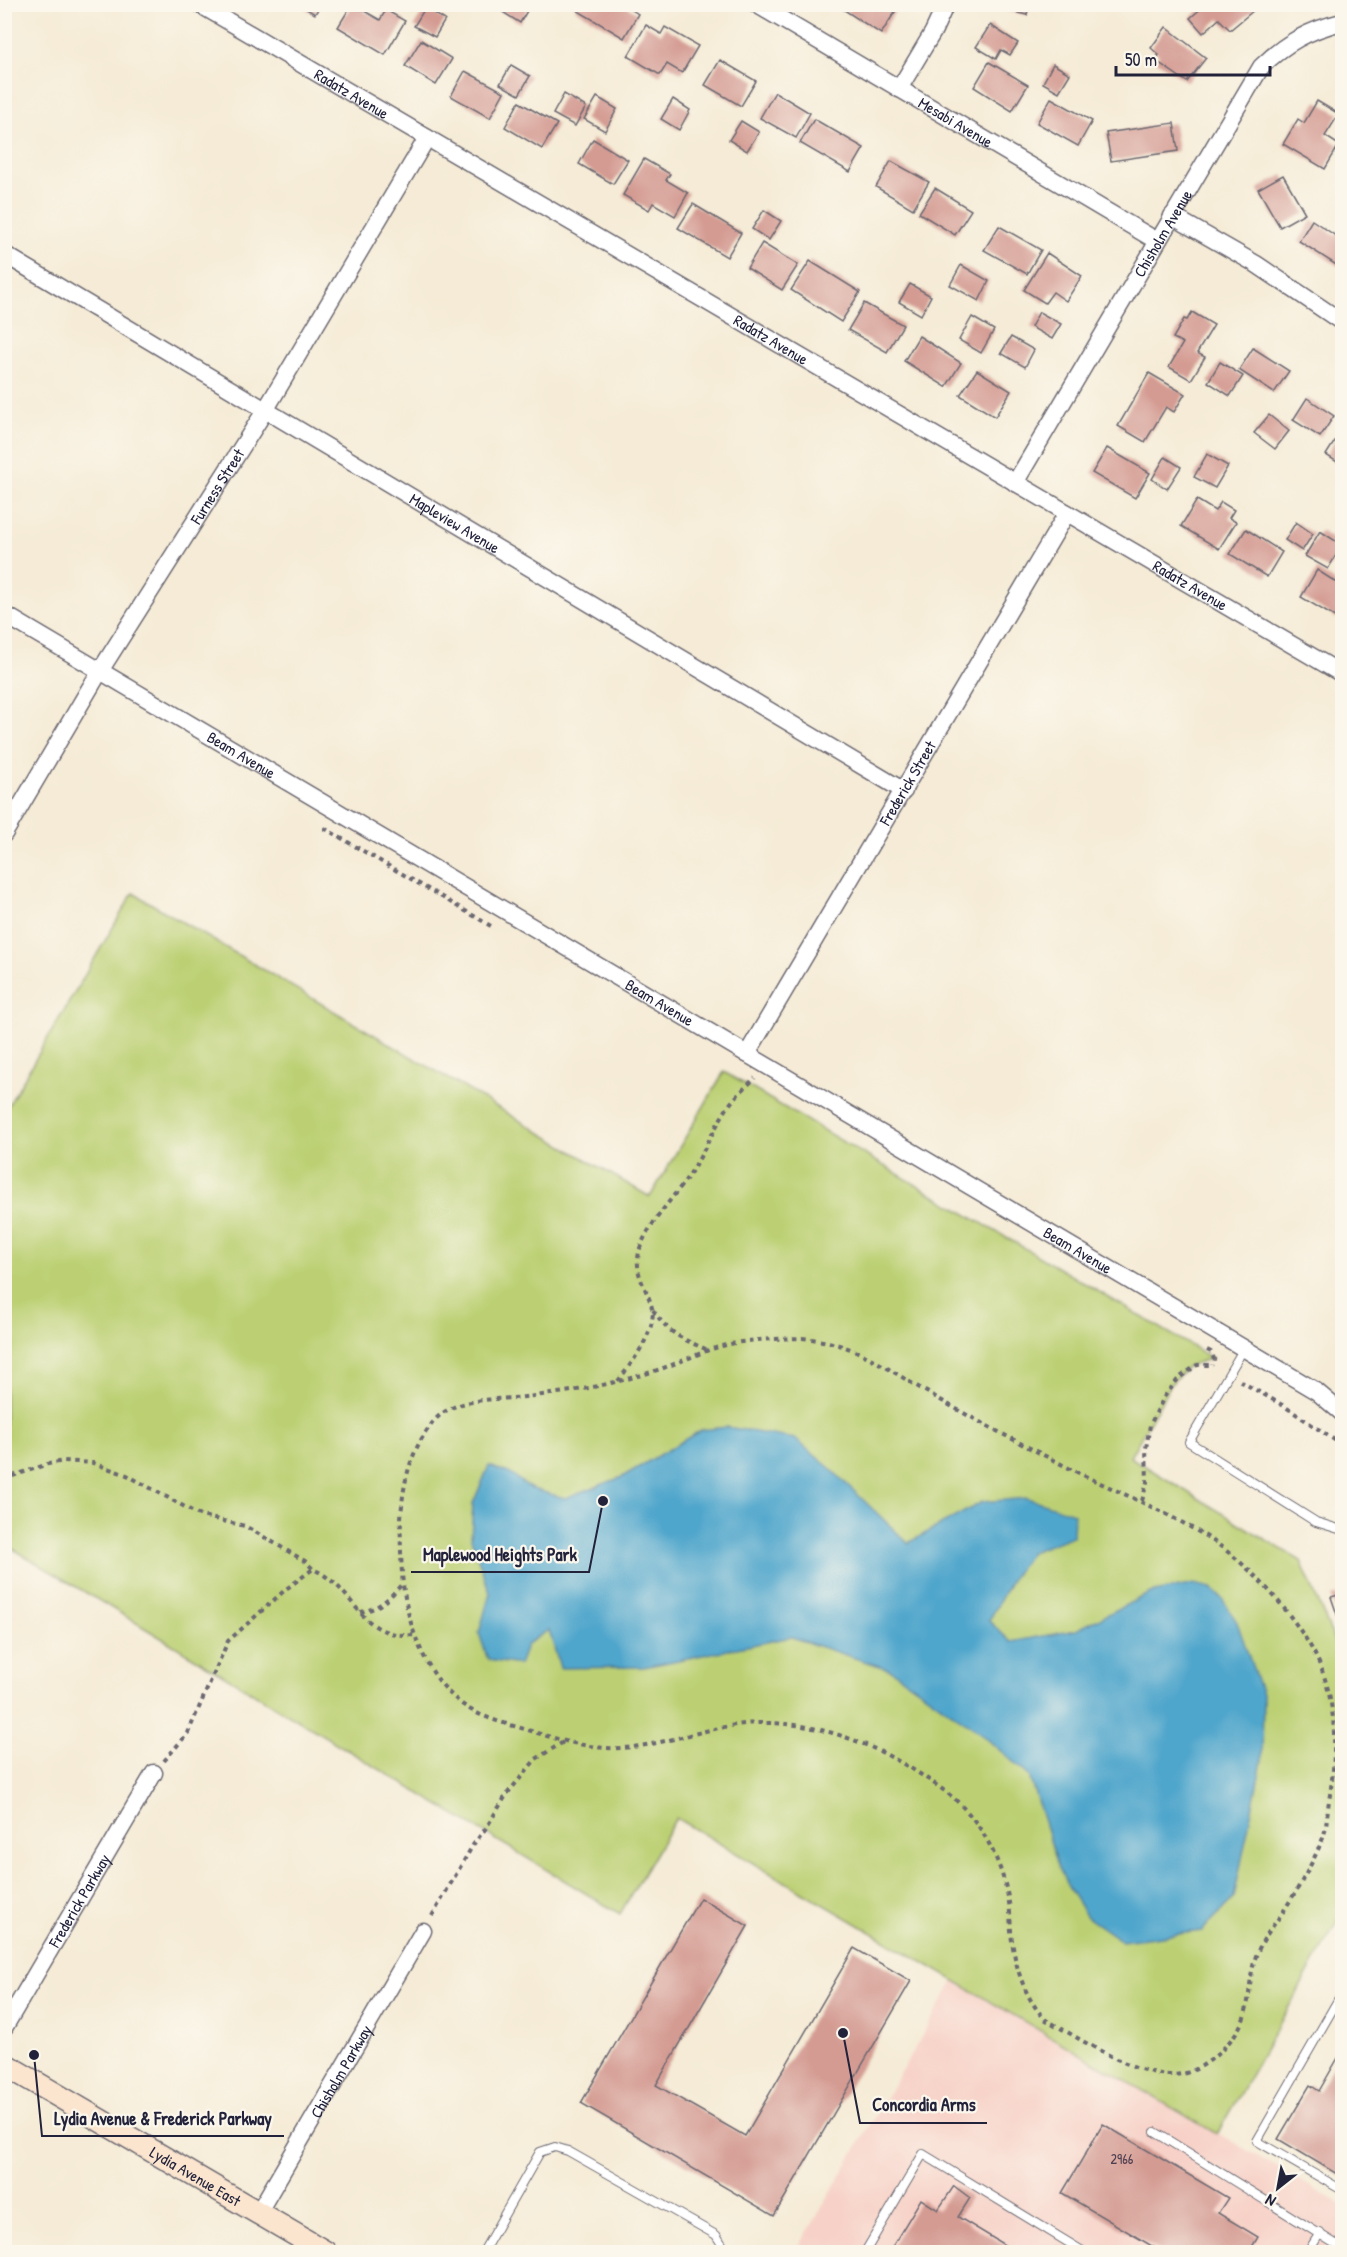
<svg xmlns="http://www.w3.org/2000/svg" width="1347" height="2257" font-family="'Patrick Hand',sans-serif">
<rect width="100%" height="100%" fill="#fbf7ec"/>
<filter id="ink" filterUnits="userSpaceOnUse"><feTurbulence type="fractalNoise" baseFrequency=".0167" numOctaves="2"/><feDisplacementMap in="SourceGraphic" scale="12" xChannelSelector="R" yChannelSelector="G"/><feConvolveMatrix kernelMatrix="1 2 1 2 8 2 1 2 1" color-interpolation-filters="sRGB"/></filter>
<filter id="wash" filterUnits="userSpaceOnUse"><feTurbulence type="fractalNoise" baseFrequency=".008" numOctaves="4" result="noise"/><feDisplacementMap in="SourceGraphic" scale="24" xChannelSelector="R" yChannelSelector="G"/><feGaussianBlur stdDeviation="1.35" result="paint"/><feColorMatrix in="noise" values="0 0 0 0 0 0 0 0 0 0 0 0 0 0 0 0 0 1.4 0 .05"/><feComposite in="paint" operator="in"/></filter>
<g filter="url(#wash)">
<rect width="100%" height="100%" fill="#f5ebd6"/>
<!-- built -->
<path fill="#f7d1c7" d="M954,1981l388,224v47h-546z"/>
<!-- green -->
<path fill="#bcd073" stroke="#6f7957" stroke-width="1.5" d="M133,893l517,304 74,-125 488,286 -24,8 -17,18 -41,73 171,104 41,98v254l-125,221 -541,-316 -56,96 -615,-370v-433z"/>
<!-- water -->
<path fill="#4fa6cc" stroke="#386484" stroke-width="1.5" d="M727,1427l68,12 35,29 78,75 74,-41 45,-4 47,15 -1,23 -42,16 -20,28 -22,41 22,21 65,-12 74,-37 44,-9 17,4 12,12 14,22 26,75 -1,64 -28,137 -32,33 -80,10 -35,-24 -19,-30 -9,-19 -30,-92 -50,-44 -88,-62 -100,-33 -147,30 -84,1 -11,-38 -22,14 -8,21 -31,-5 -9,-27 11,-40 -19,-54 2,-36 16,-37 20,7 23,16 33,9 57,-21 79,-47z"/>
<g id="blocks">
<!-- building -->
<g fill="#d49b93">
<path d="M298,4h23l-6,10z"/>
<path d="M352,4l28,16 6,-10 19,11 -20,34 -47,-28z"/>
<path d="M501,4h30l-11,19 -22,-14z"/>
<path d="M578,4h45l15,10 -14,24 -49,-29z"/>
<path d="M835,4h60l3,3 -17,27z"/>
<path d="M1001,4h28l-2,11 -27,-6z"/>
<path d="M1203,4h46l5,6 -24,20 -11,-11 -16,14 -13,-15 14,-12z"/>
<path d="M425,8l20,12 -10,17 -21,-11z"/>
<path d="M646,25l15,9 4,-7 33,19 -16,27 -15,-9 -7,11 -32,-19z"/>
<path d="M990,25l28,18 -8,12 -9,-5 -5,9 -20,-12z"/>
<path d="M1166,27l40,31 -19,24 -32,-22 4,-5 -8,-7z"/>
<path d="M421,40l31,19 -16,26 -31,-19z"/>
<path d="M720,60l36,21 -15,25 -36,-21z"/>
<path d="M989,62l39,23 -16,26 -38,-24z"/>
<path d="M1053,64l17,10 -11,18 -16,-9z"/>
<path d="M511,65l19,11 -11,19 -19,-11z"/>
<path d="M465,71l39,21 -14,26 -39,-22z"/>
<path d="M775,92l35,21 -14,25 -36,-20z"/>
<path d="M564,94l22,13 -11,19 -22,-12z"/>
<path d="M597,97l20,12 -12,22 -21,-12z"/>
<path d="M1051,98l41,23 -14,25 -41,-23z"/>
<path d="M673,99l17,11 -11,20 -18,-11z"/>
<path d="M1317,101l22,13 -14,22 14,9 -14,24 -42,-25 15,-25 6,4z"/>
<path d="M519,102l38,22 -15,25 -37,-22z"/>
<path d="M814,119l50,29 -14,24 -50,-29z"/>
<path d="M741,121l18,11 -12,19 -18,-11z"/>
<path d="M1174,123l4,28 -67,10 -5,-28z"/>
<path d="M593,139l35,21 -15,24 -34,-20z"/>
<path d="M644,159l26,15 -4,6 22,13 -13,23 -22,-13 -4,7 -26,-15z"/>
<path d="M891,161l38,21 -16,27 -37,-22z"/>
<path d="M1283,175l22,38 -25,14 -22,-38z"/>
<path d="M935,188l36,22 -16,25 -36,-22z"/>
<path d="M693,204l48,29 -14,24 -49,-29z"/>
<path d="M764,210l17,11 -12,19 -17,-11z"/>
<path d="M1312,220l24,16 4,-7 2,1v35l-1,3 -42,-27z"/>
<path d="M999,226l42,24 -14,24 -43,-24z"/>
<path d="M762,243l36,22 -16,25 -35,-22z"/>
<path d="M1047,253l35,23 -16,25 -13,-9 -8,11 -21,-13z"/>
<path d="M810,261l50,31 -19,30 -50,-32z"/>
<path d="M961,265l28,16 -10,20 -29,-16z"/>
<path d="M910,284l21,12 -10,19 -22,-13z"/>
<path d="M864,303l39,22 -16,27 -39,-22z"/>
<path d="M1039,312l22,12 -9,15 -21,-12z"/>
<path d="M1192,312l22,13 -17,28 8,4 -14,23 -22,-13 14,-24 -10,-5 11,-19 3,1z"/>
<path d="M972,317l22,13 -13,23 -22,-13z"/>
<path d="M919,336l42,27 -15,24 -42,-26z"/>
<path d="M1011,337l23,13 -9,17 -24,-14z"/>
<path d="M1253,348l36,23 -15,22 -35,-23z"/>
<path d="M1220,362l23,14 -13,20 -22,-14z"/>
<path d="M977,370l34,21 -16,26 -35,-22z"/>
<path d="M1149,373l36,21 -11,18 -8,-5 -21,35 -27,-16z"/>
<path d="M1307,398l27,18 -14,21 -27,-17z"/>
<path d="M1269,415l20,16 -14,18 -21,-16z"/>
<path d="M1340,433l2,1v31l-16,-10z"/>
<path d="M1107,448l43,25 -15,25 -43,-25z"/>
<path d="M1207,454l21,12 -13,22 -21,-11z"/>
<path d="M1165,457l16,10 -14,22 -15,-10z"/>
<path d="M1197,500l18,11 6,-9 13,8 -5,8 7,4 -17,27 -38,-23z"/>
<path d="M1296,522l17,12 -11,17 -17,-11z"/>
<path d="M1246,529l36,23 -15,25 -37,-23z"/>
<path d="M1320,531l22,14 -14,24 -23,-13z"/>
<path d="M1317,570l25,16v27l-4,6 -37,-22z"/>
<path d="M1342,1594v35l-11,-32z"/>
<path d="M700,1898l48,28 -92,159 89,51 109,-188 57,33 -137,235 -193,-113z"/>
<path d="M1342,2051v126l-64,-38 32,-54 9,6z"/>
<path d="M1103,2124l125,74 -10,15 40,24 -9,15h-87l-100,-59z"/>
<path d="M954,2186l16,12 -12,19 58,35h-127l32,-53 17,11z"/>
</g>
</g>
</g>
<g filter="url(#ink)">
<use href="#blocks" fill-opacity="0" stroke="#6c6871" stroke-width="1.5"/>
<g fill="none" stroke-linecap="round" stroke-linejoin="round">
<!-- lane casing -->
<g stroke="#6c6871" stroke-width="10">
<g id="lane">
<path d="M1244,1348l-55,94 127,80 26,8"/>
<path d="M1342,1993l-85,148 85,49"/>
<path d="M1155,2132l187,116"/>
<path d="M483,2252l57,-100 15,-5 13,4 148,84 7,11 -1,6"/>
<path d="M865,2252l58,-98 161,98"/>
<path d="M1308,2252l12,-19"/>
</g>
</g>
<!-- street casing -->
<g stroke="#6c6871" stroke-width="19">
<g id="street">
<path id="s1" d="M199,4l1143,670"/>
<path id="s2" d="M756,4l401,237"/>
<path d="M899,89l34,-57 13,-28"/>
<path d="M1172,216l84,48 86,58"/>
<path id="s3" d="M4,254l900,537"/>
<path id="s4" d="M1015,483l246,-416c24,-24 48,-37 81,-45"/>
<path id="s5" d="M4,614l1312,777 26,22"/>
<path id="s6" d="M4,834l96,-163 166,-262 161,-271"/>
<path id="s7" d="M747,1054l320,-541"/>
<path id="s8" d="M4,2028l150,-255"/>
<path id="s9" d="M258,2213l165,-282"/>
</g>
</g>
<!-- secondary casing -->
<g stroke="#6c6871" stroke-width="25">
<g id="secondary">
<path id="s10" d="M4,2064l321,188"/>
</g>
</g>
<!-- path -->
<g stroke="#6c6871" stroke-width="4" stroke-dasharray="4.5 4.5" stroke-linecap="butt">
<path d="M324,828l167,98"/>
<path d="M653,1310c16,24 29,29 55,40"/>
<path d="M802,1338c53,5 74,24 118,50 32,19 65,37 98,54 30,15 59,31 89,44 34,16 68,31 100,51 39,25 74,63 99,102 32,49 32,106 23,162 -2,12 -2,26 -6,37 -9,22 -22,46 -35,66 -9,16 -23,29 -30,47 -9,20 -7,40 -12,60 -6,26 -38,58 -64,63 -39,8 -102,-36 -136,-54 -21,-21 -30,-51 -34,-79 -2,-15 -1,-30 -4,-44 -8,-40 -29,-80 -62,-105 -53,-39 -114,-69 -181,-69 -54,-1 -108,28 -159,25 -26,-2 -54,-10 -78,-18 -21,-6 -43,-11 -62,-23 -41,-28 -61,-87 -64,-134 -3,-53 -4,-110 33,-153 20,-23 61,-20 90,-23 28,-3 58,-7 86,-14 21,-5 43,-11 63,-19 16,-6 32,-14 48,-18 26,-7 53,-7 80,-8z"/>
<path d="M1207,1350l4,2 3,7 -2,6"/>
<path d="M618,1381c13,-17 39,-50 34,-73 -5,-22 -18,-30 -13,-56 5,-23 36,-56 50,-77 15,-22 25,-48 41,-71 7,-9 17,-18 25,-26"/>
<path d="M1240,1381l44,25 58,39"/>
<path d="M4,1479l44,-15 16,-3 29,2 34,12 74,41 44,10 60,35 8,8"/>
<path d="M1142,1501l5,-19 -1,-34 4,-23 14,-28 15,-19 18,-13h16"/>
<path d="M360,1612c20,-3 30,-15 43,-29"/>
<path d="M164,1761l24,-28 40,-92 58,-52 27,-20c46,21 43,70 103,66"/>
<path d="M432,1916l41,-71 13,-17 21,-34 29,-35 29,-18"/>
</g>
<!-- lane -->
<use href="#lane" stroke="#fff" stroke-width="8"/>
<!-- street -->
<use href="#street" stroke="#fff" stroke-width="16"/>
<!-- secondary -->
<use href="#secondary" stroke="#fbe5cf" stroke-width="22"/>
</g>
</g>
<g text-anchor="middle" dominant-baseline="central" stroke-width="4.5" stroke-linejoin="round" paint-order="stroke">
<!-- number labels -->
<g font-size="14" fill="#4e4051">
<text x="1122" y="2158">2966</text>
</g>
<!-- street labels -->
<g font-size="16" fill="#22223b" stroke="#fbf7ec">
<text stroke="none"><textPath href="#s1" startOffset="177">Radatz Avenue</textPath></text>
<text stroke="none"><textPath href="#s2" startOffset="232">Mesabi Avenue</textPath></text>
<text stroke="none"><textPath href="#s4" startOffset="290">Chisholm Avenue</textPath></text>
<text stroke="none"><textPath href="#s1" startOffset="663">Radatz Avenue</textPath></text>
<text stroke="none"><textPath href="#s6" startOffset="408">Furness Street</textPath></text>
<text stroke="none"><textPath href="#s3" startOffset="525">Mapleview Avenue</textPath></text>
<text stroke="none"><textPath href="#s1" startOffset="1149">Radatz Avenue</textPath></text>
<text stroke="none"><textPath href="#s5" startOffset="276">Beam Avenue</textPath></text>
<text stroke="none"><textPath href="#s7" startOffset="315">Frederick Street</textPath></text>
<text stroke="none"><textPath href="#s5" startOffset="762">Beam Avenue</textPath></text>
<text stroke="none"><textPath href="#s5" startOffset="1248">Beam Avenue</textPath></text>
<text stroke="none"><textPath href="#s8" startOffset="148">Frederick Parkway</textPath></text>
<text stroke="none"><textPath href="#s9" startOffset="164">Chisholm Parkway</textPath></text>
<text stroke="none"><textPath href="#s10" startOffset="222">Lydia Avenue East</textPath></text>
</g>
</g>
<!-- callouts -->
<path fill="none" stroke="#22223b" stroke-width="2" d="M603 1501L589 1572H411M843 2033L860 2123H987M34 2055L42 2136H284"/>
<g fill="#22223b" stroke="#fbf7ec" stroke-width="2">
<circle cx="603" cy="1501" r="6"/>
<circle cx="843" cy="2033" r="6"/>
<circle cx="34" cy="2055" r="6"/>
</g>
<g font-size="18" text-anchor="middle" font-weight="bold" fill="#22223b" stroke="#fbf7ec" stroke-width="4.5" stroke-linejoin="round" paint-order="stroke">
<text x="500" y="1561">Maplewood Heights Park</text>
<text x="924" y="2111">Concordia Arms</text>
<text x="163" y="2125">Lydia Avenue &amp; Frederick Parkway</text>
</g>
<!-- margin -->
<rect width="1347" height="2257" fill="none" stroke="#fbf7ec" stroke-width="24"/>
<!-- north arrow -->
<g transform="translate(1278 2188) rotate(211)" stroke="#fbf7ec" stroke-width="4.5" paint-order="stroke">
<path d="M0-4.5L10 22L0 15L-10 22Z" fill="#22223b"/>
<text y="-9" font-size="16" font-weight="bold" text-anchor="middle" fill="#22223b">N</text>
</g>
<!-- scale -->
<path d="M1116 66v9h154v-9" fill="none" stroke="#22223b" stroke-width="3"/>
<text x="1125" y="66" font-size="18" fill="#22223b" stroke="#fbf7ec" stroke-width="4.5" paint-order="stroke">50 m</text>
</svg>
